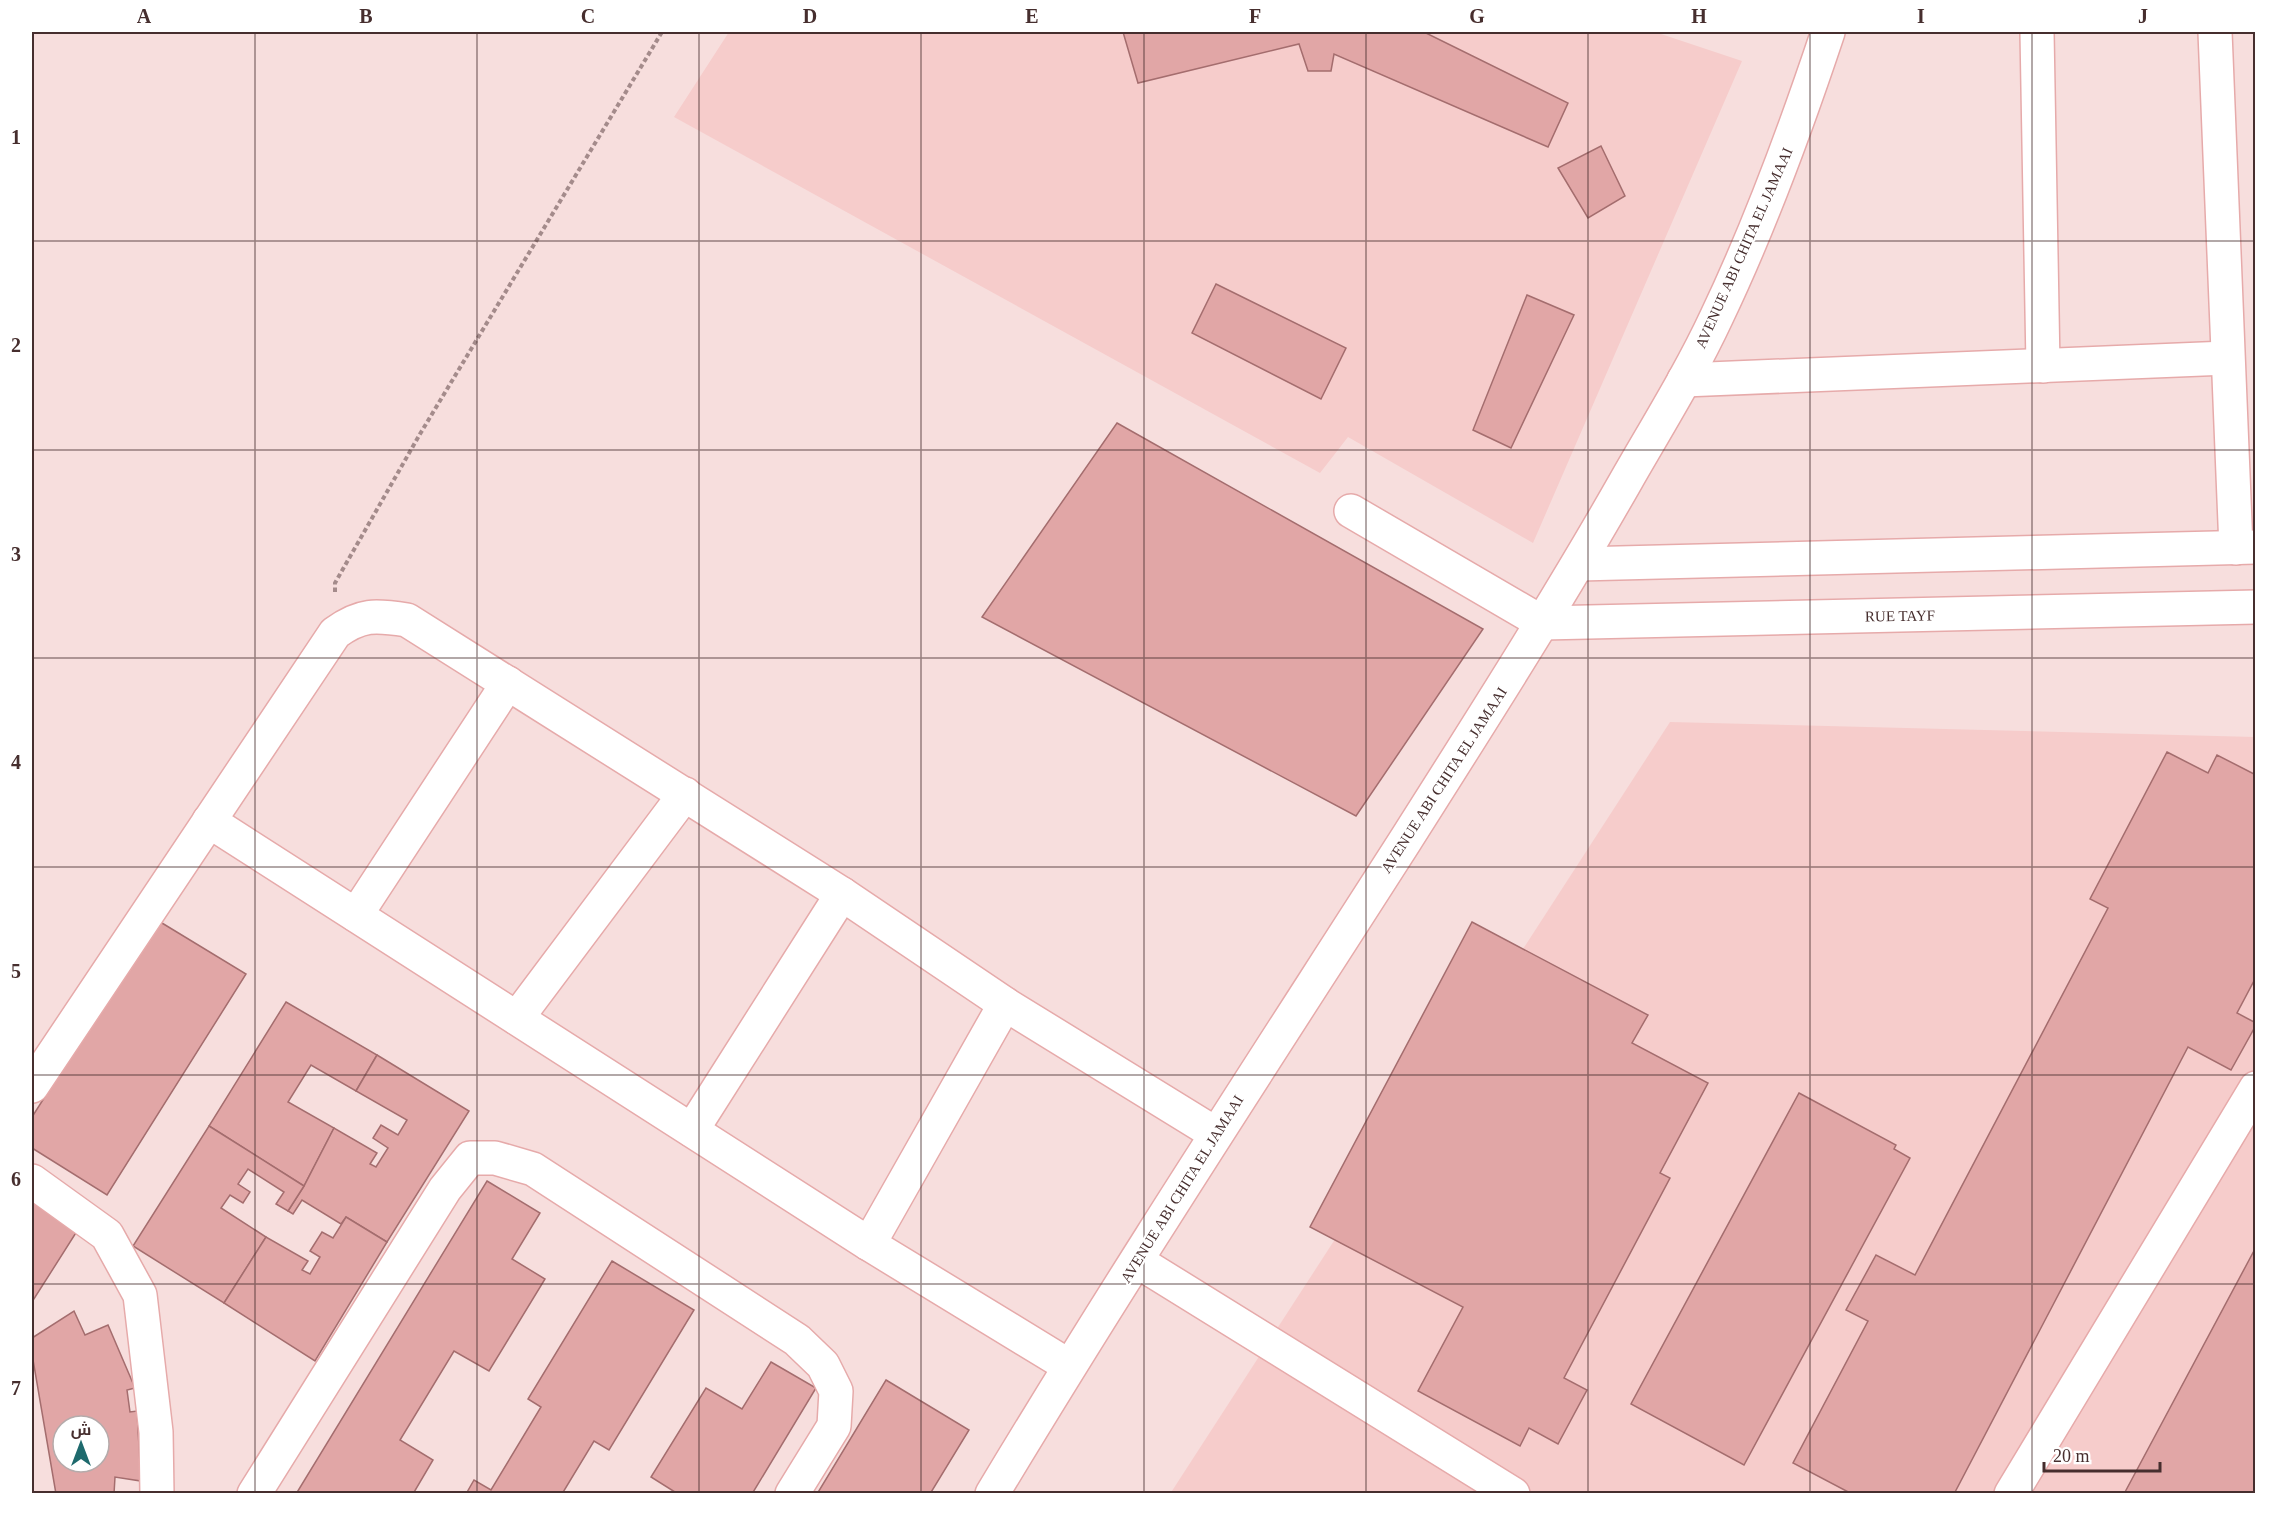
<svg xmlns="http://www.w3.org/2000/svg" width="2287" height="1525" font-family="'Times New Roman',Cairo,serif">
<rect width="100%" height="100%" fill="#f7dedd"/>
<!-- built -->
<g fill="#f6cccb">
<path d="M729,32h926l87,29 -209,482 -185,-106 -28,36 -646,-356z"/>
<path d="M1670,722l585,15v756l-1085,1z"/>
</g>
<!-- building -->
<g fill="#e1a6a6" stroke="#a46d6e" stroke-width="1.5" fill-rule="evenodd">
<path d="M1123,32h301l144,71 -20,44 -214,-93 -3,17h-23l-9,-27 -161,39z"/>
<path d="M1601,146l24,50 -37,22 -30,-50z"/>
<path d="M1216,284l130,64 -25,51 -129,-66z"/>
<path d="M1527,295l47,20 -63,133 -38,-18z"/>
<path d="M1117,423l366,206 -127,187 -374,-199z"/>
<path d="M2167,752l41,21 9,-18 39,20v202l-19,36 19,10v2l-25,45 -43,-23 -234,447h-102l-59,-31 75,-142 -22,-11 30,-55 39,20 193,-367 -18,-9z"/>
<path d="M157,920l89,54 -139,221 -75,-47v-31z"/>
<path d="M1472,922l176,93 -16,28 76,40 -48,90 10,5 -106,200 23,12 -29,54 -29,-16 -9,18 -102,-55 45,-84 -153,-80z"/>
<path d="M286,1002l91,53 -21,36 -45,-26 -23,37 46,26 -30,58 -95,-60z"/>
<path d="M377,1055l92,56 -82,131 -41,-25 -5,7 -39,-24 -9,14 -5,-3 16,-25 30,-58 43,25 -7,11 6,3 12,-19 -15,-10 8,-13 17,10 9,-15 -51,-29z"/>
<path d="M1799,1093l97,52 -2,4 16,9 -166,307 -113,-61z"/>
<path d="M209,1126l95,60 -16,25 -12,-7 8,-12 -36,-23 -10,15 12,8 -7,11 -13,-8 -9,13 45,29 -42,66 -91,-57z"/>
<path d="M487,1181l53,32 -28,46 33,20 -56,92 -35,-20 -54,89 33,20 -20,34h-117z"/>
<path d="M32,1201l47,27 -47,74z"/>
<path d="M346,1217l41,25 -72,119 -91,-58 42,-66 42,24 -6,9 8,4 10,-17 -10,-6 12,-19 11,6z"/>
<path d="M2256,1247v247h-132z"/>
<path d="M612,1261l82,49 -85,140 -15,-9 -32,53h-96l8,-14 17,10 50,-83 -13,-8z"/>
<path d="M74,1311l11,24 23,-10 27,63 -8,2 3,22 7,-1 4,70 -26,-4 -1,17h-58l-24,-140v-16zM63,1426h36v36h-36z"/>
<path d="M771,1362l45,26 -64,106h-74l-27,-17 55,-89 36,21z"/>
<path d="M886,1380l83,50 -39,64h-113z"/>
</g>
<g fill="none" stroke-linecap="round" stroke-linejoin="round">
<!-- minor casing -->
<g stroke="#e6aaaa" stroke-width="36">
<g id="minor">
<path d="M2037,32l6,334"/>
<path d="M2215,32l21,516"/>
<path d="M1684,380l543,-22"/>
<path d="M1351,511l192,112"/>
<path d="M1579,564l677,-17"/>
<path d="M1543,623l713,-16"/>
<path d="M209,821l660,423 200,122"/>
<path d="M356,915l152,-232"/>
<path d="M517,1018l168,-224"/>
<path d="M32,1086l303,-453c26,-19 40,-18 72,-13l435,274 163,110 211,130"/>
<path d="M692,1130l150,-236"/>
<path d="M32,1181l75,54 33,60 16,137 1,62"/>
<path d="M869,1244l136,-240"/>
<path d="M1137,1261l376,233"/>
<path d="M254,1494l191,-305 25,-31h25l38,11 264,171 26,25 13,26 -2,35 -42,68"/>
<path d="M992,1494c133,-221 274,-436 413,-653 76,-120 152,-239 222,-362 31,-54 64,-107 90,-163 44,-92 79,-188 111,-284"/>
<path d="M2011,1494l245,-406"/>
</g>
</g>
<!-- path -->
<path stroke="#a48b8b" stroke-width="4" stroke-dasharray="4.5 3" stroke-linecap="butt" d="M335,592v-9l85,-149 242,-402"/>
<!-- minor -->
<use href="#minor" stroke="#fff" stroke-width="33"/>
</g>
<!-- grid -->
<path fill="none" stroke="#462e2e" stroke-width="1.5" stroke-opacity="0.55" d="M255,32v1462M477,32v1462M699,32v1462M921,32v1462M1144,32v1462M1366,32v1462M1588,32v1462M1810,32v1462M2032,32v1462M32,241h2224M32,450h2224M32,658h2224M32,867h2224M32,1075h2224M32,1284h2224"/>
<g text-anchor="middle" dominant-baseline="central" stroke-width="4.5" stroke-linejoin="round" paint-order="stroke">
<!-- street labels -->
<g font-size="15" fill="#462e2e" stroke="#fff">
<text transform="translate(1744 248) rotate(-66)">AVENUE ABI CHITA EL JAMAAI</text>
<text transform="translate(1900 616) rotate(-1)">RUE TAYF</text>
<text transform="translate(1444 780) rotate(-57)">AVENUE ABI CHITA EL JAMAAI</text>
<text transform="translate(1182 1189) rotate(-58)">AVENUE ABI CHITA EL JAMAAI</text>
</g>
</g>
<!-- border -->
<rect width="2287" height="1525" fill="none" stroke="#ffffff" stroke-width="66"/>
<!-- north arrow -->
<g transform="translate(81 1444)"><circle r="28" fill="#ffffff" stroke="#b5abab" stroke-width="1.5"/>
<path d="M0-4.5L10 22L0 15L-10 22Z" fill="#1e6a6d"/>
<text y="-9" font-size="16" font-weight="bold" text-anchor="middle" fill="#462e2e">ش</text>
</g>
<!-- scale -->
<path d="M2044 1462v9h116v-9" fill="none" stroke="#462e2e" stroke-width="3"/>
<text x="2053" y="1462" font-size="18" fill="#462e2e" stroke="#ffffff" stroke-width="4.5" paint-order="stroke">20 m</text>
<rect x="33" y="33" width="2221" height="1459" fill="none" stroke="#462e2e" stroke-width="2"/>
<g font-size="20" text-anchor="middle" font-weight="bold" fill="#462e2e">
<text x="144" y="23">A</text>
<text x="366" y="23">B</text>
<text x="588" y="23">C</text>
<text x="810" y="23">D</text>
<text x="1032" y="23">E</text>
<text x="1255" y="23">F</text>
<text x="1477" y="23">G</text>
<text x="1699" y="23">H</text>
<text x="1921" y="23">I</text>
<text x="2143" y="23">J</text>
<text x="16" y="144">1</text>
<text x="16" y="352">2</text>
<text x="16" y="561">3</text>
<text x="16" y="769">4</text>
<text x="16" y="978">5</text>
<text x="16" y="1186">6</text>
<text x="16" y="1395">7</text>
</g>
</svg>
